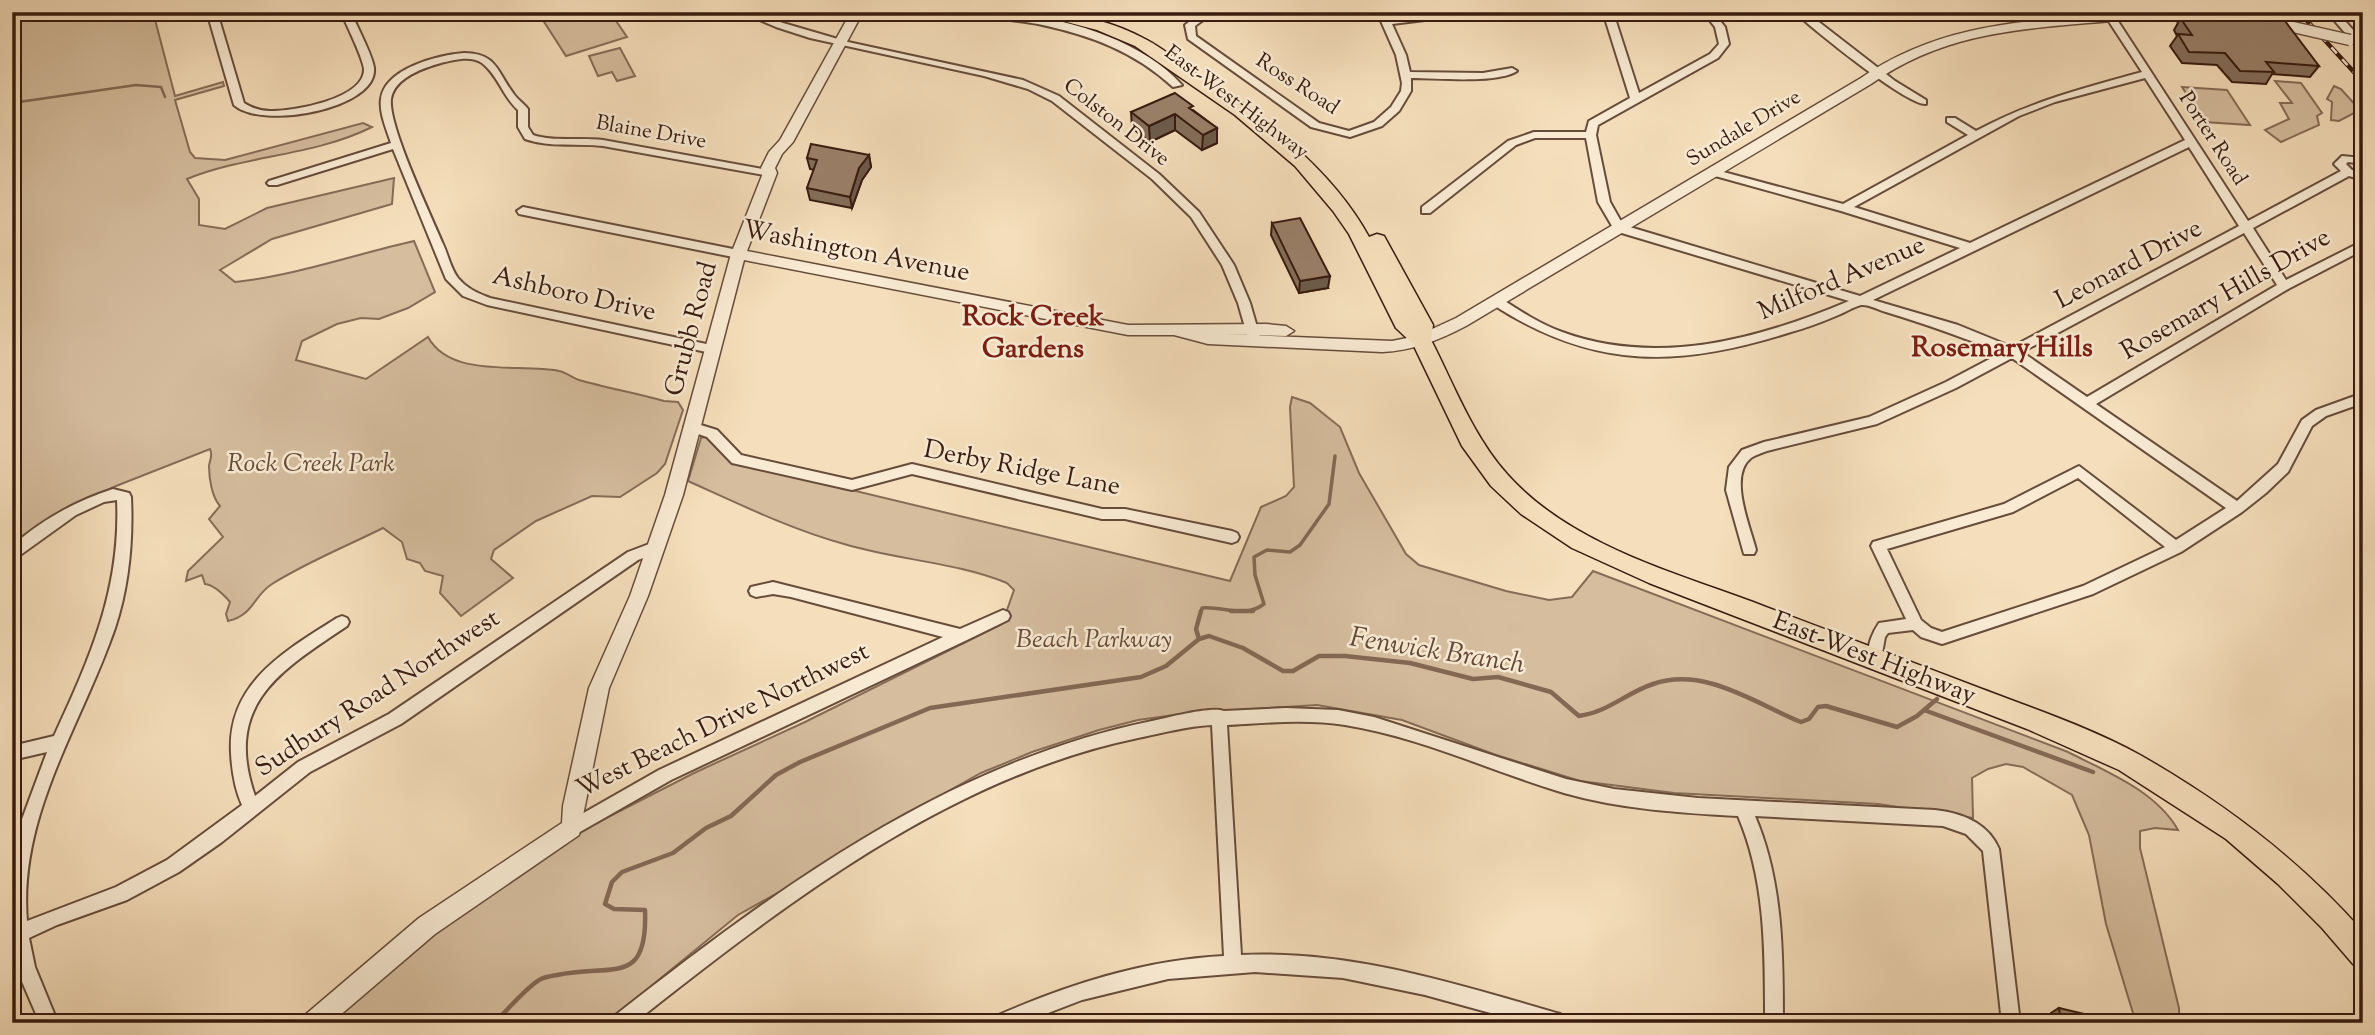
<svg xmlns="http://www.w3.org/2000/svg" width="2375" height="1035" font-family="'Sorts Mill Goudy',serif">
<rect width="100%" height="100%" fill="#f5debb"/>
<filter id="stains"><feTurbulence type="fractalNoise" baseFrequency=".00286" numOctaves="4"/><feColorMatrix values="0 0 0 0 .2 0 0 0 0 .09 0 0 0 0 .02 0 0 0 .5 -.17"/></filter>
<radialGradient id="worn" r=".72"><stop offset=".6" stop-color="#630" stop-opacity="0"/><stop offset="1" stop-color="#630" stop-opacity=".3"/></radialGradient>
<!-- green -->
<g fill="#d5bd9e" stroke="#866c57" stroke-width="2">
<path d="M12,12h141l22,84 48,-14 1,4 -49,14 15,52 5,6 30,2 138,-37 9,4c-58,29 -126,28 -185,52l12,20v26l26,4 42,-21 127,-30 -2,26 -120,35 -52,31 15,12c59,-6 121,-28 179,-41l21,51 -27,16 -29,11 -18,-1 -24,6 -35,17 -6,19 70,19 62,-42c23,42 92,26 131,34 7,1 13,7 20,9 28,8 57,13 85,21l14,1 5,8 -18,54 -8,9 -37,24 -28,-1 -56,25 -42,29 -3,9 22,19 -52,38 -21,-23 3,-17 -18,-5 -5,-8 -13,-4 -5,-17 -19,-14c-36,18 -76,34 -111,56 -19,12 -18,31 -44,37l-2,-7 4,-12c-6,-7 -16,-17 -25,-18l-3,-9 -16,6 2,-10 35,-34 -14,-18 11,-13c-8,-9 -11,-27 -11,-40 1,-8 4,-9 1,-17l-94,37 -61,29 -43,33z"/>
<path d="M559,12h51l17,25 -61,19 -25,-39z"/>
<path d="M620,48l15,28 -18,5 -5,-9 -14,4 -9,-20z"/>
<path d="M2275,81l26,2 21,30 -5,3 2,9 -38,17 -16,-12 24,-11 -9,-16h12z"/>
<path d="M2334,86l7,3 19,21 -21,11 -8,-1 1,-18 -5,-3z"/>
<path d="M2182,87l45,3 23,35 -46,-3z"/>
<path d="M1292,397l18,6 30,24 19,46 47,81 13,11 87,26 43,9 23,-3 21,-26 475,181c39,20 88,39 110,78l-23,-2 -15,3v17l39,160v15h-43l-30,-99 -17,-89 -17,-40 -49,-28 -17,-3 -18,5 -16,9 1,40 -95,-14 -204,-11 -94,-12 -84,-26 -94,-35 -85,-15 -128,8 -51,7 -39,10 -67,22 -51,21 -113,63 -78,50 -52,29 -132,108h-279l104,-88 138,-98 125,-64 111,-51 197,-98 12,-34 -7,-7c-52,-21 -110,-23 -163,-39 -54,-15 -105,-40 -156,-63l13,-43 6,-2 24,25 499,120 31,-74 25,-11 8,-9 -4,-80z"/>
</g>
<g fill="none" stroke-linecap="round" stroke-linejoin="round">
<!-- stream-far2 -->
<path stroke="#836854" stroke-width="2.5" d="M12,103l124,-18 25,2 4,10"/>
<!-- stream-far1 -->
<path stroke="#836854" stroke-width="3.5" d="M1201,612l1,-4c22,-2 42,11 62,-4l-9,-29 -1,-18 13,-7 23,2 10,-7 29,-41 6,-48"/>
<!-- stream -->
<g stroke="#836854" stroke-width="4.5">
<path d="M1231,611h22"/>
<path d="M1199,639l-3,-10 5,-18"/>
<path d="M1924,710l169,62"/>
<path d="M494,1023c13,-12 33,-37 47,-44 4,-2 11,-3 16,-4 55,-12 91,13 88,-65l-31,-1 -9,-5 7,-22 10,-10 51,-19 33,-25 25,-12 45,-41 24,-13 130,-54 211,-31 25,-11 33,-27 10,-3 34,12 40,23h10l26,-15h26l65,7 63,16 25,-2 53,15 28,24c29,-4 47,-23 74,-32 52,-18 103,20 148,38l8,-3 9,-12 8,-1 71,21 20,-11 20,-17"/>
</g>
<!-- minor casing -->
<g stroke="#674c3b" stroke-width="4">
<g id="minor">
<path d="M207,12h10l27,91c8,5 16,8 26,8 22,1 95,-12 94,-42 -1,-11 -18,-45 -23,-57h10c5,13 22,44 23,56 4,41 -112,62 -140,37z"/>
<path d="M741,12h14l28,11 65,19 175,38 36,16 100,78 40,38 35,53 16,38 11,38 -2,3 -4,1 -6,-4 -11,-38 -16,-38 -31,-48 -39,-38 -100,-78 -24,-12 -44,-13 -174,-38 -34,-11z"/>
<path d="M985,12c64,0 154,24 197,73l-9,2c-39,-36 -83,-52 -135,-63 -16,-3 -39,-4 -53,-12z"/>
<path d="M1202,12h12l-19,14 1,10 123,87 30,8 25,-9 17,-15 10,-16 1,-8 -6,-28 -19,-43h10l3,7 51,-7h30l-5,3 -74,9 14,31 4,17 73,1 29,-5 5,3c-20,13 -80,7 -106,7v13l-12,20 -17,15 -32,11 -39,-10 -123,-88 -3,-14z"/>
<path d="M1603,12h10l26,81 71,-39 9,-10 -4,-17 -12,-15h10l12,15 4,17 -11,14 -120,67 -2,10 14,67 13,23 237,71 100,-48 -119,-37 -133,-37v-4h8l127,34 125,-69 -21,-13v-4h8l21,13c56,-30 105,-42 166,-59l-36,-55 8,-2 134,206 93,-50 -7,-7 8,-8 21,2v6l-15,-2 -2,2 6,6 11,3v7l-14,-4 -96,52 33,52 77,-39v9l-75,39 -192,115 141,97 41,-37 24,-44 14,-10 47,-17v10l-37,13 -14,10 -24,46 -22,21 -24,19 -61,40 -88,42 -151,50 -21,-7 -8,-7 -25,3 -3,4 -5,28 -5,1 -5,-1c-5,-14 1,-30 9,-42l27,-4 -35,-73 2,-4 131,-38 75,-38 97,74 50,-32 -214,-150 -56,30 -79,36 -110,27c-5,2 -12,4 -16,7 -23,18 -1,68 5,92l-2,4h-10l-18,-64 3,-23 13,-17 22,-8 105,-25 77,-35 55,-29c-38,-16 -76,-29 -115,-41 -7,-2 -18,-8 -25,-7 -8,2 -17,8 -25,11 -14,6 -30,12 -45,16 -112,36 -198,38 -299,-28l-2,-3 2,-3h8c20,13 40,26 62,34 96,35 197,7 287,-31l-234,-70 -17,-29 -12,-64h-51l-19,7 -86,68h-8v-6l86,-66 26,-9h52l3,-11 41,-23zM2145,78l40,62 -215,103 -116,-36 165,-91 36,-14zM2189,147l50,79 -227,121 -54,-22 -85,-25zM2244,233l33,52 -190,112 -65,-45zM2078,478l87,69 -82,39 -141,46 -11,-4 -10,-8 -34,-71 126,-37z"/>
<path d="M1795,12h11l89,69 31,19v4c-18,2 -114,-75 -131,-92z"/>
<path d="M2327,12h10l26,29v9l-4,-1z"/>
<path d="M464,53c32,0 33,18 49,40 4,6 10,10 15,16v18l5,8c20,7 47,2 70,5l171,31 2,2 -6,3 -167,-30c-26,-3 -52,2 -78,-7l-7,-12v-17c-15,-13 -20,-35 -36,-47 -11,-8 -29,-3 -41,0 -18,5 -47,15 -50,36 -3,27 40,116 52,145 5,11 8,25 15,34 9,11 20,15 32,20l221,47 4,1 2,3 -2,3 -4,1 -224,-48 -24,-9 -17,-17 -53,-130 -116,36h-8l-2,-2 2,-2 122,-38c-4,-13 -12,-30 -10,-44 4,-31 58,-44 83,-46z"/>
<path d="M523,207l215,43 6,4 -6,4 -219,-44 -2,-3z"/>
<path d="M691,422l26,8 24,25 111,25 60,-16 190,45h23l107,22 5,2 2,4 -2,4 -5,2 -107,-24h-23l-190,-45 -60,16 -120,-27 -25,-26 -21,-7 -2,-3 2,-3z"/>
<path d="M113,489l16,4 2,4c2,44 -2,89 -16,131 -33,96 -97,187 -88,293l89,-34 51,-27 75,-55c-7,-16 -10,-33 -11,-52 -4,-70 54,-102 106,-135l5,-2 5,2 2,4 -2,4c-67,45 -124,78 -92,170l43,-34 91,-48 239,-162 29,-11 5,2 2,4 -2,4 -24,9 -237,164 -91,48 -88,70 -43,30 -52,28 -70,25 -28,13 6,29 23,56h-18l-20,-46 -8,-28v-89l9,-38 26,-70 -35,8v-14l42,-10c36,-78 67,-147 63,-236l-13,2 -28,13 -64,46v-15c30,-26 63,-45 101,-57z"/>
<path d="M773,582l187,47 43,-19 5,2 2,4 -2,4 -41,20 -296,140 -93,53 -6,3 -6,-3 -2,-5 2,-5 93,-53 284,-133 -152,-40 -18,-3 -17,3 -5,-2 -2,-4 2,-4z"/>
<path d="M1286,708l52,2 36,7 192,62 48,10 84,9 237,12c27,3 53,13 64,39l21,174h-18l-19,-172 -17,-17 -23,-8 -188,-10c28,65 28,138 28,207h-18c0,-69 1,-142 -27,-207 -58,-3 -118,-7 -174,-23 -73,-22 -144,-56 -219,-68 -39,-6 -79,-2 -118,0l14,230c110,-5 215,29 319,59l6,3 3,6h-42l-102,-28 -82,-17 -88,-6 -87,7 -86,21 -60,23h-31l3,-6c73,-32 149,-57 230,-61l-12,-231c-25,1 -49,8 -74,13 -189,39 -355,167 -504,285h-24l3,-6c162,-127 333,-254 539,-296 15,-3 59,-15 72,-10z"/>
</g>
</g>
<!-- tertiary casing -->
<g stroke="#674c3b" stroke-width="3">
<path id="tertiary" d="M851,12h12l-70,130 -11,12 -7,14 2,5 -30,78 381,74 138,-1 20,2 8,5 -8,5 -62,-2 168,7 25,-5 39,-18 405,-240c75,-52 154,-56 241,-64l-1,-2h13l3,5 -6,4c-88,8 -166,10 -240,63l-405,242c-26,14 -54,25 -84,26l-174,-8 -34,-9h-46l-384,-75 -61,235 -35,101 -39,92 -30,147 -144,99 -104,89h-29l3,-8 114,-97 143,-95 1,-17 26,-118 41,-92 35,-101 66,-241 32,-81 -2,-5 8,-16 11,-12z"/>
</g>
<!-- primary casing -->
<g stroke="#381b10" stroke-width="3">
<path id="primary" d="M1038,12c37,0 76,10 109,28 17,9 32,22 49,33 65,44 134,93 173,164l8,-3 7,2 49,89 -2,15c23,45 42,96 76,134 61,69 162,97 246,128 76,29 153,58 229,87 53,20 109,39 158,66 84,48 159,104 223,177v36l-10,-4 -31,-36 -44,-44 -52,-45 -107,-69 -92,-41 -378,-146 -77,-35 -51,-34 -30,-28 -29,-40 -49,-102 -17,-16 -47,-94 -16,-23 -38,-45 -60,-51 -100,-69 -38,-16 -57,-15z"/>
</g>
<!-- minor -->
<use href="#minor" fill="#f8ead3" fill-rule="evenodd"/>
<!-- tertiary -->
<use href="#tertiary" fill="#f8ead3" fill-rule="evenodd"/>
<!-- primary -->
<use href="#primary" fill="#f5debb" fill-rule="evenodd"/>
<!-- rail casing -->
<g stroke="#381b10" stroke-width="4.5">
<path id="rail" d="M2299,12l64,70"/>
</g>
<!-- rail -->
<use href="#rail" stroke="#f8ead3" stroke-width="2.5" stroke-dasharray="8" stroke-linecap="butt"/>
<!-- minor-bridge casing -->
<g stroke="#674c3b" stroke-width="13" stroke-linecap="butt">
<path id="minor-bridge" d="M2284,25l66,15"/>
</g>
<!-- minor-bridge -->
<use href="#minor-bridge" stroke="#f8ead3" stroke-width="10"/>
</g>
<!-- wall -->
<g fill="#846e5a" stroke="#381b10" stroke-width="2">
<path d="M2172,12h97l50,54 -9,11 -38,-3 -6,10 -34,-2 -15,-17 -35,-2 -12,-17 7,-10 -3,-6 4,-7z"/>
<path d="M1193,110l24,18v15l-15,7 -27,-20 -25,12 -18,-14 -1,-16z"/>
<path d="M869,155l2,12 -9,13 -10,28 -42,-8 -3,-12 7,-18 -4,-1 -3,-11z"/>
<path d="M1272,223l56,65 -29,5 -28,-58z"/>
<path d="M2059,1008l35,15h-41l-2,-10z"/>
</g>
<!-- shaded-wall -->
<g fill="#6c5a4a" stroke="#381b10" stroke-width="2">
<path d="M1175,114v16l-25,12 -1,-16z"/>
<path d="M1217,128v15l-15,7 1,-15z"/>
<path d="M869,155l2,12 -9,13 -10,28 -2,-11 9,-29z"/>
<path d="M1330,276l-2,12 -29,5 1,-12z"/>
</g>
<!-- building -->
<g fill="#9a8069" stroke="#381b10" stroke-width="2">
<path d="M2186,12h83l3,4 10,1 37,49 -53,-4 8,10 -34,-1 -15,-18 -36,-1 -11,-18 14,1 -11,-16h9z"/>
<path d="M1175,93l18,13 -4,2 28,20 -14,7 -28,-21 -26,12 -18,-14z"/>
<path d="M811,144l58,11 -10,13 -9,29 -43,-9 10,-28 -10,-2z"/>
<path d="M1300,218l30,58 -30,5 -28,-58z"/>
<path d="M2059,1008l34,8 1,7h-33z"/>
</g>
<g text-anchor="middle" dominant-baseline="central" stroke-width="5" stroke-linejoin="round" paint-order="stroke">
<!-- far-street labels -->
<g font-size="21" fill="#381b10" stroke="#f8ead3">
<text transform="translate(1297 85) rotate(33)">Ross Road</text>
<text transform="translate(1236 103) rotate(37)">East-West Highway</text>
<text transform="translate(1116 123) rotate(38)">Colston Drive</text>
<text transform="translate(1744 129) rotate(-31)">Sundale Drive</text>
<text transform="translate(651 133) rotate(10)">Blaine Drive</text>
<text transform="translate(2212 139) rotate(57)">Porter Road</text>
</g>
<!-- street labels -->
<g font-size="26" fill="#381b10" stroke="#f8ead3">
<text transform="translate(856 252) rotate(11)">Washington Avenue</text>
<text transform="translate(2129 265) rotate(-28)">Leonard Drive</text>
<text transform="translate(1842 279) rotate(-23)">Milford Avenue</text>
<text transform="translate(574 295) rotate(13)">Ashboro Drive</text>
<text transform="translate(2226 295) rotate(-30)">Rosemary Hills Drive</text>
<text transform="translate(692 329) rotate(-75)">Grubb Road</text>
<text transform="translate(1022 469) rotate(11)">Derby Ridge Lane</text>
<text transform="translate(1874 659) rotate(21)">East-West Highway</text>
<text transform="translate(378 694) rotate(-33)">Sudbury Road Northwest</text>
<text transform="translate(723 721) rotate(-26)">West Beach Drive Northwest</text>
</g>
<!-- park labels -->
<g font-size="26" font-style="italic" fill="#674c3b" stroke="#f8ead3">
<text x="311" y="464">Rock Creek Park</text>
<text x="1094" y="640">Beach Parkway</text>
</g>
<!-- neighbourhood labels -->
<g font-size="28" font-weight="bold" fill="#7a1f14" stroke="#f8ead3">
<text x="1033" y="318">Rock Creek<tspan x="1033" dy="32">Gardens</tspan></text>
<text x="2002" y="349">Rosemary Hills</text>
</g>
<!-- water labels -->
<g font-size="28" font-style="italic" fill="#644838" stroke="#f8ead3">
<text transform="translate(1437 652) rotate(9)">Fenwick Branch</text>
</g>
</g>
<!-- margin -->
<rect width="2375" height="1035" fill="none" stroke="#f5debb" stroke-width="42"/>
<rect x="14" y="14" width="2347" height="1007" fill="none" stroke="#381b10" stroke-width="3.5"/>
<rect x="21" y="21" width="2333" height="993" fill="none" stroke="#381b10" stroke-width="2"/>
<rect width="100%" height="100%" filter="url(#stains)"/>
<rect width="100%" height="100%" fill="url(#worn)"/>
</svg>
